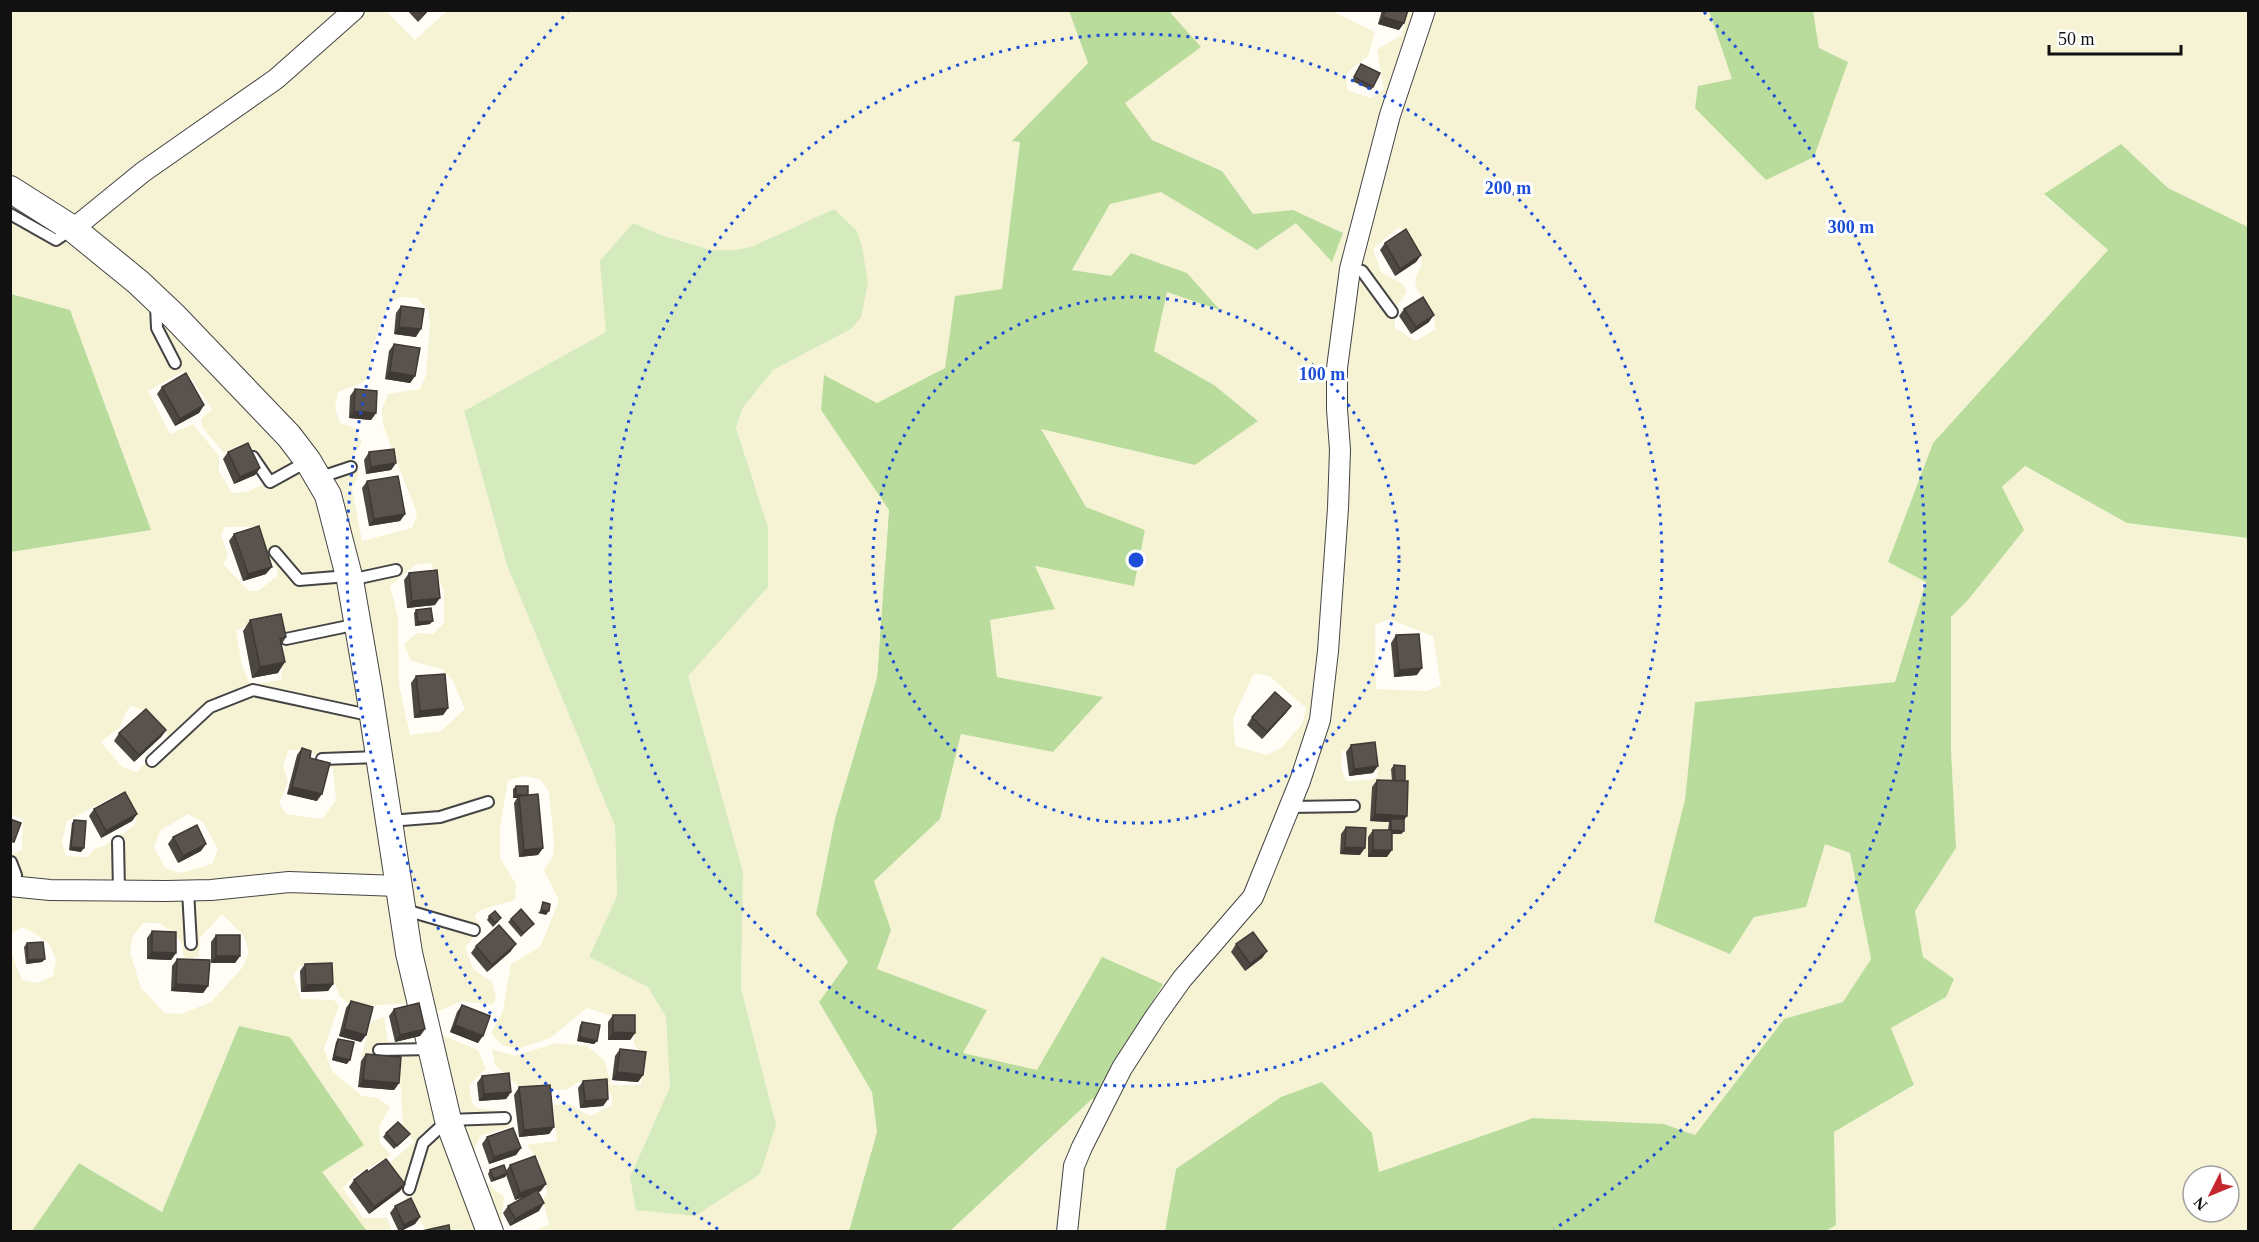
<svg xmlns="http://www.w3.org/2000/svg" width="2259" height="1242" font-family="Georgia,serif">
<rect width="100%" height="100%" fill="#fffdf5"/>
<!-- farmland -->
<g fill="#f6f3d4" fill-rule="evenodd">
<path d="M448,10l621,1 19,52 -75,78 7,1 -18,148 -47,6 -10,72 -68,35 -53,-27 -3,34 68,100 -12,168 -42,141 -19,95 32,48 -29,40 53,90 5,40 -28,99h-315l15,-7 -6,-24 4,-8 -9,-33 -11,-14 30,-4 -4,-36 16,-1 21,12 22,-11v-8l-8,-15h-25l-14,8 -45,-3 -25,-22 -3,-16 23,7 41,-13 31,3 18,15 6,24h30l2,-27 -9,-14v-21l-47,-15 -37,30 -32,11 -16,-4 -11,-12 12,-22 8,-47 29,-17 19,-46 -15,-31 9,-14 1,-15 -5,-49 -9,-13 -16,-3 -16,4 -8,47v31l16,26 -1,16 -35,10 -5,6 6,14 -16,17 8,22 19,13 4,16 -3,7 -31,-4 -23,10 -14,-8 -72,3 -13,-9 -12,-30 -28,-1 -7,10 8,23 33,1 5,5 -15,44 8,22 30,25 16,2 12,9 -11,20 1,16 11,12 -37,21 -11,12 20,30h24l5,13h-25l-45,-59 42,-27 -74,-108 -51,-11 -77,186 -82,-49 -48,68h-21v-279l11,28 15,3 16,-7 3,-16 -6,-15 -14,-11 -14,-7 -9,5 -2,12v-89l11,-5 1,-31 -13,-5 1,-262 140,-22 -81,-220 -59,-16v-283h375l29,29zM834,209l17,120 -78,41 -31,39 -6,19 32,99v60l-81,89 56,196 -2,116 35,137 -146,52 40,-90 -4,-70 -18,-30 -59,-30 28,-61 -2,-70 -108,-261 -43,-154 142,-79 27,-109 28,12 50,15h22l18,-3zM401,297l16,1 11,12 2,14 -4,51 -6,14 -32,5 -6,15 1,16 34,89 -5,14 -50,13 -10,-53 7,-13 -6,-19 9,-13 -7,-15 -15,-5 -5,-15 3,-16 26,-10 8,-14 -1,-16 17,-47zM182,372l6,2 24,35 -11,10 1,8 22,26 17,-9 18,24 4,16 -15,8 -16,1 -13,-22v-15l-26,-32 -23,10 -22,-43zM225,527h34l5,23 13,18v8l-19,15h-9l-26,-27 5,-9 -7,-21zM431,563l13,27v33l-11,11 -16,-1 -13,11 7,17 31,8 11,12 12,28 -24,22 -31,4 -11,-50 -1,-68 -8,-31 25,-21zM275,620l9,26 -8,16 6,7 -1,11 -25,4 -7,-2 -7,-17 -6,-34 18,-9zM131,706l16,5 21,24 -3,8 -28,29 -15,-5 -21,-25 19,-15 6,-15zM289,750h23l8,14 13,5 3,31 -14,19 -36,-5 -7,-11 9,-21 -5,-17zM118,794l8,4 11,21 -3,7 -30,20 -8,2 -9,9 -21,-1 -4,-15 5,-20zM188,814l15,8 15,27 -6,15 -31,9 -16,-5 -11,-21 6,-16zM222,914l22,22 5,16 -6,15 -32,35 -30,12 -16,-1 -24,-25 -11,-36 3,-16 10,-13h16l13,8 10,13 2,16 15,-4 1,-18z"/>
<path d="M1169,11h163l43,21 -7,24 -22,18 1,16 24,8 13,-9 -7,-39 26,-16 2,-23h304l23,68 116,-17 -29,-14 -6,-37h435v216l-80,-39 -46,-43 -78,50 64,55 -175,193 -45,119 38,20 -31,100 -200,20 -10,98 45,154 24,-37 52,-10 19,-64 25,10 21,106 -28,44 -59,16 -89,116 -31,-11 -131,-6 -154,54 -7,-39 -196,36 -11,62h-215l142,-132 10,-142 -65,114 -74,-18 24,-43 -110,-41 14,-39 -17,-49 66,-62 21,-85 92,18 49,-55 -105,-20 -8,-57 45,-54 100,19 11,-54 -59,-24 -46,-78 155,36 63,-44 -44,-36 -60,-34 13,-59 52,17 -32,-36 -76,3 -39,-6 38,-66 51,-13 96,59 39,-27 35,38 12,-28 -50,-23 -40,4 -31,-43 -70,-31 -28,-37 77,-56zM1398,228l7,2 13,19 4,15 -7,15 1,8 17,27 3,15 -21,12 -20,-13v-18l12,-19 -4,-7 -22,-12 -8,-23zM1389,619l44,17 8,50 -15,5 -50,-2 -1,-64zM1254,673l15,3 37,32 -4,16 -20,23 -15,8 -32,-9 -2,-28zM1356,746h16l6,30 -7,4 -25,1 -5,-14 1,-16z"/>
<path d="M2024,466l103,57 121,15v693l-424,1 12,-7 -2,-93 80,-46 -23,-58 55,-31 -23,-40 -8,-46 41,-63 -5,-99v-132l17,-17 56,-70 -22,-42zM2193,1176h36v36h-36z"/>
<path d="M384,1017l4,25 10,4 18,-1 9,-10h16l37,15 8,19 -17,16 3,17 4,6 31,4 3,15 -30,9 -6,14 10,31 20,16 -3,30 4,4 -80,-2 -38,-64 27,-23 -11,-16 -4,-66 -38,-3 10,-35z"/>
</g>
<!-- green -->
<path fill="#d5ebbd" d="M834,209l23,22 5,16 6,36 -7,34 -10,12 -78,41 -31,39 -6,19 32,99v60l-80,89 55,196 -2,116 35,137 -16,49 -65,42 -59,-6 -6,-33 40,-90 -4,-70 -18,-30 -59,-30 28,-61 -2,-70 -108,-261 -43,-154 142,-79 -6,-71 33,-38 28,12 50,15h22l18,-3z"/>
<!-- forest -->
<g fill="#b9dc9c">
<path d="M1069,11h100l32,36 -76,56 27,37 70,31 31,43 40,-4 50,23 -11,29 -36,-39 -39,27 -96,-58 -51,12 -38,66 39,6 20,-23 56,20 33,37 -53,-18 -13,59 60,34 44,36 -63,44 -154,-36 45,78 59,23 -11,56 -99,-20 20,43 -65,11 7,57 106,20 -50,55 -92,-18 -21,85 -66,62 17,49 -14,39 110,41 -24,43 74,17 65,-113 61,27 -30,50 -35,66 -6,-1 -142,132h-101l28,-99 -5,-40 -53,-90 29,-40 -32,-48 19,-95 42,-141 12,-168 -68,-100 3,-35 53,28 68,-35 10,-72 47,-7 18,-147 -8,-1 76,-78z"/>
<path d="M1709,11h104l6,37 29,14 -34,95 -48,23 -71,-72 3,-22 34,-7z"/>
<path d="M2121,144l47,44 80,39v311l-121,-15 -102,-57 -23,21 22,43 -56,70 -17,17v132l5,99 -41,63 8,46 31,22 -8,18 -55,31 23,57 -80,47 2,93 -12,7 -659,-1 11,-62 105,-72 41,-15 50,51 7,39 154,-54 131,6 31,11 89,-116 59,-17 28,-43 -21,-106 -25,-9 -19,63 -52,10 -24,37 -76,-32 31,-122 10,-98 200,-20 31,-100 -38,-20 45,-119 175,-193 -64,-56z"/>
<path d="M11,294l59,16 81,220 -140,22z"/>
<path d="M239,1026l51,11 74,108 -42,27 45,59h-335l47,-68 83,49z"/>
</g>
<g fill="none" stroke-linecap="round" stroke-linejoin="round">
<!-- service casing -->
<g stroke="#444" stroke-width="14">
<g id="service">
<path d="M10,214l46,26 16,-11"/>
<path d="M1350,269l12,2 30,41"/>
<path d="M156,305l1,23 18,35"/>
<path d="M253,457l17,25 38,-21"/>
<path d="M318,478l33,-11"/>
<path d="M275,552l24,28 49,-4"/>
<path d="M350,580l46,-10"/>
<path d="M286,639l72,-15"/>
<path d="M322,759l57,-2"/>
<path d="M152,761l58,-54 43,-17 120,26"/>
<path d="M1290,807l64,-1"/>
<path d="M389,821l51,-4 48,-15"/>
<path d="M118,842l1,49"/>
<path d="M10,880l6,-5 -5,-13"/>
<path d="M188,891l3,53"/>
<path d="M402,909l72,21"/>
<path d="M379,1050l53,-1"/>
<path d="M409,1189l14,-46 25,-23 57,-2"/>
</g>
</g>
<!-- minor casing -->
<g stroke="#444" stroke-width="22">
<g id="minor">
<path d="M73,229l70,-57 133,-93 78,-69"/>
<path d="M10,886l40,4 116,1 45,-1 78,-8 109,4"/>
<path d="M1067,1232l7,-66 8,-19 40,-79 33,-51 27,-38 71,-82 47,-116 20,-61 8,-69 10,-143 2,-58 -3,-41v-41l13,-99 40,-154 35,-105"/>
</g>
</g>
<!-- tertiary casing -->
<g stroke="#444" stroke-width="28">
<path id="tertiary" d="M10,189l63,40 65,53 36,34 115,120 19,25 20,34 22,85 19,110 40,263 39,167 42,112"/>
</g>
<!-- service -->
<use href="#service" stroke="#fff" stroke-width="10"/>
<!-- minor -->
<use href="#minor" stroke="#fff" stroke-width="20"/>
<!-- tertiary -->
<use href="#tertiary" stroke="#fff" stroke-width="26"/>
</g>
<!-- wall -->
<g fill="#4d4742">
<path d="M407,10h22l-11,12z"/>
<path d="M1382,10h26l-4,13 -5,7 -21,-6z"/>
<path d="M1361,64l12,23 -2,3 -19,-9z"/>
<path d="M1385,243l36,12 -5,7 -21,14 -15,-26z"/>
<path d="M401,306l15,31 -22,-3 2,-21z"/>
<path d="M1404,309l25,13 -18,12 -12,-18z"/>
<path d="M394,344l21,32 -5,7 -25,-4 4,-28z"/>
<path d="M162,387l42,18 -5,8 -24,13 -18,-32z"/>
<path d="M355,389l21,24 -5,7 -22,-2 1,-22z"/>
<path d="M228,452l32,16 -5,7 -21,9 -11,-25z"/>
<path d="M369,452l27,11 -5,7 -25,4 -2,-14z"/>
<path d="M367,481l38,33 -5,7 -31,5 -7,-38z"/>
<path d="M234,534l32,40 -23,7 -14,-40z"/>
<path d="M409,573l26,32 -28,3 -3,-28z"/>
<path d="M416,610l14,14 -15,2 -1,-13z"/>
<path d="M250,620l36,17 -4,7 -4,29 -26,5 -9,-47z"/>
<path d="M1396,635l21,40 -23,2 -3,-34z"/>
<path d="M416,676l32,32 -5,7 -29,3 -3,-35z"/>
<path d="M1291,706l-5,7 -24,26 -15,-14 5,-8z"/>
<path d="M166,730l-5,7 -27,25 -20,-21 5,-8z"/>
<path d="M1351,745l22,28 -24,3 -3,-24z"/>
<path d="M302,748l8,10 7,43 -30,-7 10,-39z"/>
<path d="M1394,765l10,54v12l-3,3h-9l-5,23h-19v-20l5,-7h15l1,-8 -19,-1 2,-34 5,-7 15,1 -1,-12z"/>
<path d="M516,786l12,9 15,53 -5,7 -19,2 -5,-54 3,-5h-4v-9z"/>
<path d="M94,809l43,5 -5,7 -31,17 -12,-22z"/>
<path d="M74,820l7,32 -12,-2 3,-27z"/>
<path d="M1346,827l14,28 -20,-1 1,-20z"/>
<path d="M173,837l28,14 -23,12 -10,-19z"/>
<path d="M489,916l10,5 -6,6 -6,-7z"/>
<path d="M511,919l20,8 -10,10 -13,-15z"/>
<path d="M152,931l24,22 -5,7 -24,-1v-21z"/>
<path d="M216,935l24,21 -5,7h-24v-21z"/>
<path d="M27,943l18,16 -3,3 -16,2 -2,-17z"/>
<path d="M1236,944l31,7 -5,7 -17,13 -14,-19z"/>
<path d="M476,946l35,5 -24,21 -16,-19z"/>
<path d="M177,959l31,27 -5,7 -32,-2 1,-25z"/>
<path d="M305,964l28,20 -5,7 -27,1 -1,-21z"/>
<path d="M351,1001l15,34 -5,7 -22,-6 7,-28z"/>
<path d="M462,1005l16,38 -28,-11 7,-20z"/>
<path d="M394,1009l31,20 -5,7 -25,6 -6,-26z"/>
<path d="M613,1015l22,18 -5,7h-22v-18z"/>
<path d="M582,1022l15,19 -3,3 -17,-3 3,-16z"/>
<path d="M338,1039l9,25 -15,-4 4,-18z"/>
<path d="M620,1049l23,26 -5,7 -26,-2 3,-24z"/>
<path d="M366,1054l33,29 -5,7 -36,-3 3,-26z"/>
<path d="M482,1076l29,16 -5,7 -27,2 -2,-18z"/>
<path d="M583,1081l25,18 -5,7 -23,2 -2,-20z"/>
<path d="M519,1087l35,40 -5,7 -30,3 -5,-42z"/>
<path d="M386,1133l24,1 -16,15 -11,-12z"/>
<path d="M487,1137l34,11 -5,7 -27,9 -7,-20z"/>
<path d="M510,1165l31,26 -3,1 1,19 -29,15 -7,-13 5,-7 18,-10 -11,4 -9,-25 -1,2 -14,5 -3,-8 2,-4 16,1z"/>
<path d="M368,1172l37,12 -5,7 -31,23 -20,-27 5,-7z"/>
<path d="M395,1206l25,11 -5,7 -16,8 -9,-19z"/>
</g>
<!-- shaded-wall -->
<g fill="#3f3936">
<path d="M427,10h2l-11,12 5,-7z"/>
<path d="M1383,17l21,6 -5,7 -21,-6z"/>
<path d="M1421,255l-5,7 -21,14 5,-7z"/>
<path d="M1434,315l-5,7 -18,12 5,-7z"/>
<path d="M399,327l22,2 -5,8 -22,-3z"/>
<path d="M390,372l25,4 -5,7 -25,-4z"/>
<path d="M204,405l-5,8 -24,13 5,-7z"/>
<path d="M354,411l22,2 -5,7 -22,-2z"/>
<path d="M396,463l-5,7 -25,4 5,-7z"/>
<path d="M260,468l-5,7 -21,9 6,-7z"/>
<path d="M405,514l-5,7 -31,5 5,-7z"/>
<path d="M272,567l-6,7 -23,7 5,-7z"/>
<path d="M440,598l-5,7 -28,3 5,-7z"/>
<path d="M433,621l-3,3 -15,2 3,-4z"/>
<path d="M285,662l-7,11 -26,5 8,-11z"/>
<path d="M1422,668l-5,7 -23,2 5,-7z"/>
<path d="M1291,706l-5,7 -24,26 5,-7z"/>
<path d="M448,708l-5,7 -29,3 6,-7z"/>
<path d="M166,730l-5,7 -27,25 5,-7z"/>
<path d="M1378,766l-5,7 -24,3 5,-7z"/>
<path d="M292,787l30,7 -5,7 -30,-7z"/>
<path d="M516,795h12l-9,1 -2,2h-4z"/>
<path d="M137,814l-5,7 -31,17 5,-7z"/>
<path d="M1375,814l32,2 -5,7 -11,-4 -2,3 -19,-1z"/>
<path d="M1391,830l13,1 -3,3h-13z"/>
<path d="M206,844l-5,7 -23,12 5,-7z"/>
<path d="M71,847l13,1 -3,4 -12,-2z"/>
<path d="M1345,847l20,1 -5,7 -20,-1z"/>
<path d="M543,848l-5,7 -19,2 5,-7z"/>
<path d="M1373,850h19l-5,7h-19z"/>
<path d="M541,910l8,1 -3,4 -8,-2z"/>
<path d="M516,944l-5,7 -24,21 5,-7z"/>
<path d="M1267,951l-5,7 -17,13 5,-7z"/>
<path d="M152,952l24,1 -5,7 -24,-1z"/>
<path d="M216,956h24l-5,7h-24z"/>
<path d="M45,959l-3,3 -16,2 2,-4z"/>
<path d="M176,984l32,2 -5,7 -32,-2z"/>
<path d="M333,984l-5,7 -27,1 5,-7z"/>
<path d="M455,1025l28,11 -5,7 -28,-11z"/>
<path d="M344,1029l22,6 -5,7 -22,-6z"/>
<path d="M425,1029l-5,7 -25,6 5,-7z"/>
<path d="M613,1032l22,1 -5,7h-22z"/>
<path d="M580,1037l17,4 -3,3 -17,-3z"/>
<path d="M334,1056l16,4 -3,4 -15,-4z"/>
<path d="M617,1072l26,3 -5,7 -26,-2z"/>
<path d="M363,1080l36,3 -5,7 -36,-3z"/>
<path d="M511,1092l-5,7 -27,2 5,-7z"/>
<path d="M608,1099l-5,7 -23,2 5,-7z"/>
<path d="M554,1127l-5,7 -30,3 5,-7z"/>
<path d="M521,1148l-5,7 -27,9 5,-7z"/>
<path d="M507,1173l-2,4 -14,5 3,-3z"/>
<path d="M405,1184l-5,7 -31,23 5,-7z"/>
<path d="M546,1184l-5,7 -26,9 5,-7z"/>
<path d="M544,1203l-5,8 -29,15 5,-7z"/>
<path d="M420,1217l-5,7 -16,8 5,-7z"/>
</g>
<!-- building -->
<g fill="#5a524d" stroke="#3f3936" stroke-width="1.5">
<path d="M419,10h8l-4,5z"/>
<path d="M1385,10h23l-4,13 -21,-6z"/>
<path d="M1361,64l19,9 -7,14 -19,-10z"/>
<path d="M1406,229l15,26 -21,14 -15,-26z"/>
<path d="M1423,297l11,18 -18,12 -12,-18z"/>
<path d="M401,306l23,3 -3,20 -22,-2z"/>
<path d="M394,344l26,4 -5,28 -25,-4z"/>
<path d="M186,373l18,32 -24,14 -18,-32z"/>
<path d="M355,389l22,2 -1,22 -22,-2z"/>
<path d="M248,443l12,25 -20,9 -12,-25z"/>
<path d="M394,449l2,14 -25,4 -2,-15z"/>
<path d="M398,476l7,38 -31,5 -7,-38z"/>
<path d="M259,526l13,41 -24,7 -14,-40z"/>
<path d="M437,570l3,28 -28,3 -3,-28z"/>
<path d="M431,608l2,13 -15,1 -2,-12z"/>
<path d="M281,614l5,23 -6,2 5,23 -25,5 -10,-47z"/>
<path d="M1419,634l3,34 -23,2 -3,-35z"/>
<path d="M445,674l3,34 -28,3 -4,-35z"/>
<path d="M1275,692l16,14 -24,26 -15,-15z"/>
<path d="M146,709l20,21 -27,25 -20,-22z"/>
<path d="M1375,742l3,24 -24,3 -3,-24z"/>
<path d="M302,748l9,3 -1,7 20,5 -8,31 -30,-7z"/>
<path d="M1394,765l11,1v15h-10z"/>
<path d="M1377,780l31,1 -1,35 -32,-2z"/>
<rect x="516" y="786" width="12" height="9"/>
<path d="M125,792l12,22 -31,17 -12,-22z"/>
<path d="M538,794l5,54 -19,2 -5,-54z"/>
<path d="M10,819l11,4 -7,19 -4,-1z"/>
<path d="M1391,819h13v12l-13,-1z"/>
<path d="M74,820l12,1 -2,27 -13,-1z"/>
<path d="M197,825l9,19 -23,12 -10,-19z"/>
<path d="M1346,827l20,1 -1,20 -20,-1z"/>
<rect x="1373" y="830" width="19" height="20"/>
<path d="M543,902l7,2 -1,7 -8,-1z"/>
<path d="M521,909l13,15 -11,9 -12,-14z"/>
<path d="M495,911l6,7 -6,5 -6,-7z"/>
<path d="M499,925l17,19 -24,21 -16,-19z"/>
<path d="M152,931l24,1v21l-24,-1z"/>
<path d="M1253,932l14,19 -17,13 -14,-20z"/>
<rect x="216" y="935" width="24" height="21"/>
<path d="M43,942l2,17 -17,1 -1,-17z"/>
<path d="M177,959l33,1 -2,26 -32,-2z"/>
<path d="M332,963l1,21 -27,1 -1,-21z"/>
<path d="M351,1001l22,6 -7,28 -22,-6z"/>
<path d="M419,1003l6,26 -25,6 -6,-26z"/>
<path d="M462,1005l28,11 -7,20 -28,-11z"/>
<path d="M613,1015h22v18l-22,-1z"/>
<path d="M582,1022l18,3 -3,16 -17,-4z"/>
<path d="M338,1039l16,3 -4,18 -16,-4z"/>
<path d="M620,1049l26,3 -3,23 -26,-3z"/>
<path d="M366,1054l35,3 -2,26 -36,-3z"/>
<path d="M509,1073l2,19 -27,2 -2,-18z"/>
<path d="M607,1079l1,20 -23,2 -2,-20z"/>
<path d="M550,1085l4,42 -30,3 -5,-43z"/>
<path d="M398,1122l12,12 -13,12 -11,-13z"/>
<path d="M513,1128l8,20 -27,9 -7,-20z"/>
<path d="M535,1156l11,28 -26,9 -10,-28z"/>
<path d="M386,1159l19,25 -31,23 -20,-27 13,-10 1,2z"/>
<path d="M504,1165l3,8 -13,6 -4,-9z"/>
<path d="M537,1190l7,13 -29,16 -7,-13z"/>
<path d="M411,1198l9,19 -16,8 -9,-19z"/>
<path d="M449,1225l1,7h-27l-1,-1z"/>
</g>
<!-- distance rings -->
<g fill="none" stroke="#1d4ed8" stroke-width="3" stroke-dasharray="3 6">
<circle cx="1136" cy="560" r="263"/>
<circle cx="1136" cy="560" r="526"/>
<path d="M718 1229A789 789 0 0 1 568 12M1704 12A789 789 0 0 1 1554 1229"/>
</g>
<circle cx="1136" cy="560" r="9" fill="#1d4ed8" stroke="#fff" stroke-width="3"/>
<g font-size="18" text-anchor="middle" font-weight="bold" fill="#1d4ed8" stroke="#fff" stroke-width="6" stroke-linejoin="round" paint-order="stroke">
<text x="1508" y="194">200 m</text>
<text x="1851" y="233">300 m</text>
<text x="1322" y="380">100 m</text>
</g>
<!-- border -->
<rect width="2259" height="1242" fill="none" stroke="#111111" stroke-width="24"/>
<!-- north arrow -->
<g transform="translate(2211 1194) rotate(227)"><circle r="28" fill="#ffffff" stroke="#a0a0a0" stroke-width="1.5"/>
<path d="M0-4.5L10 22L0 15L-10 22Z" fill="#c4262e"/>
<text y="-9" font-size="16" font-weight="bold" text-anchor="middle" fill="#111111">N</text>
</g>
<!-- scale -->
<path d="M2049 45v9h132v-9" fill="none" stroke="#111111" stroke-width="3"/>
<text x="2058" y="45" font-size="18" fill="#111111" stroke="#ffffff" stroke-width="4.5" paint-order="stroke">50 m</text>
</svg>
